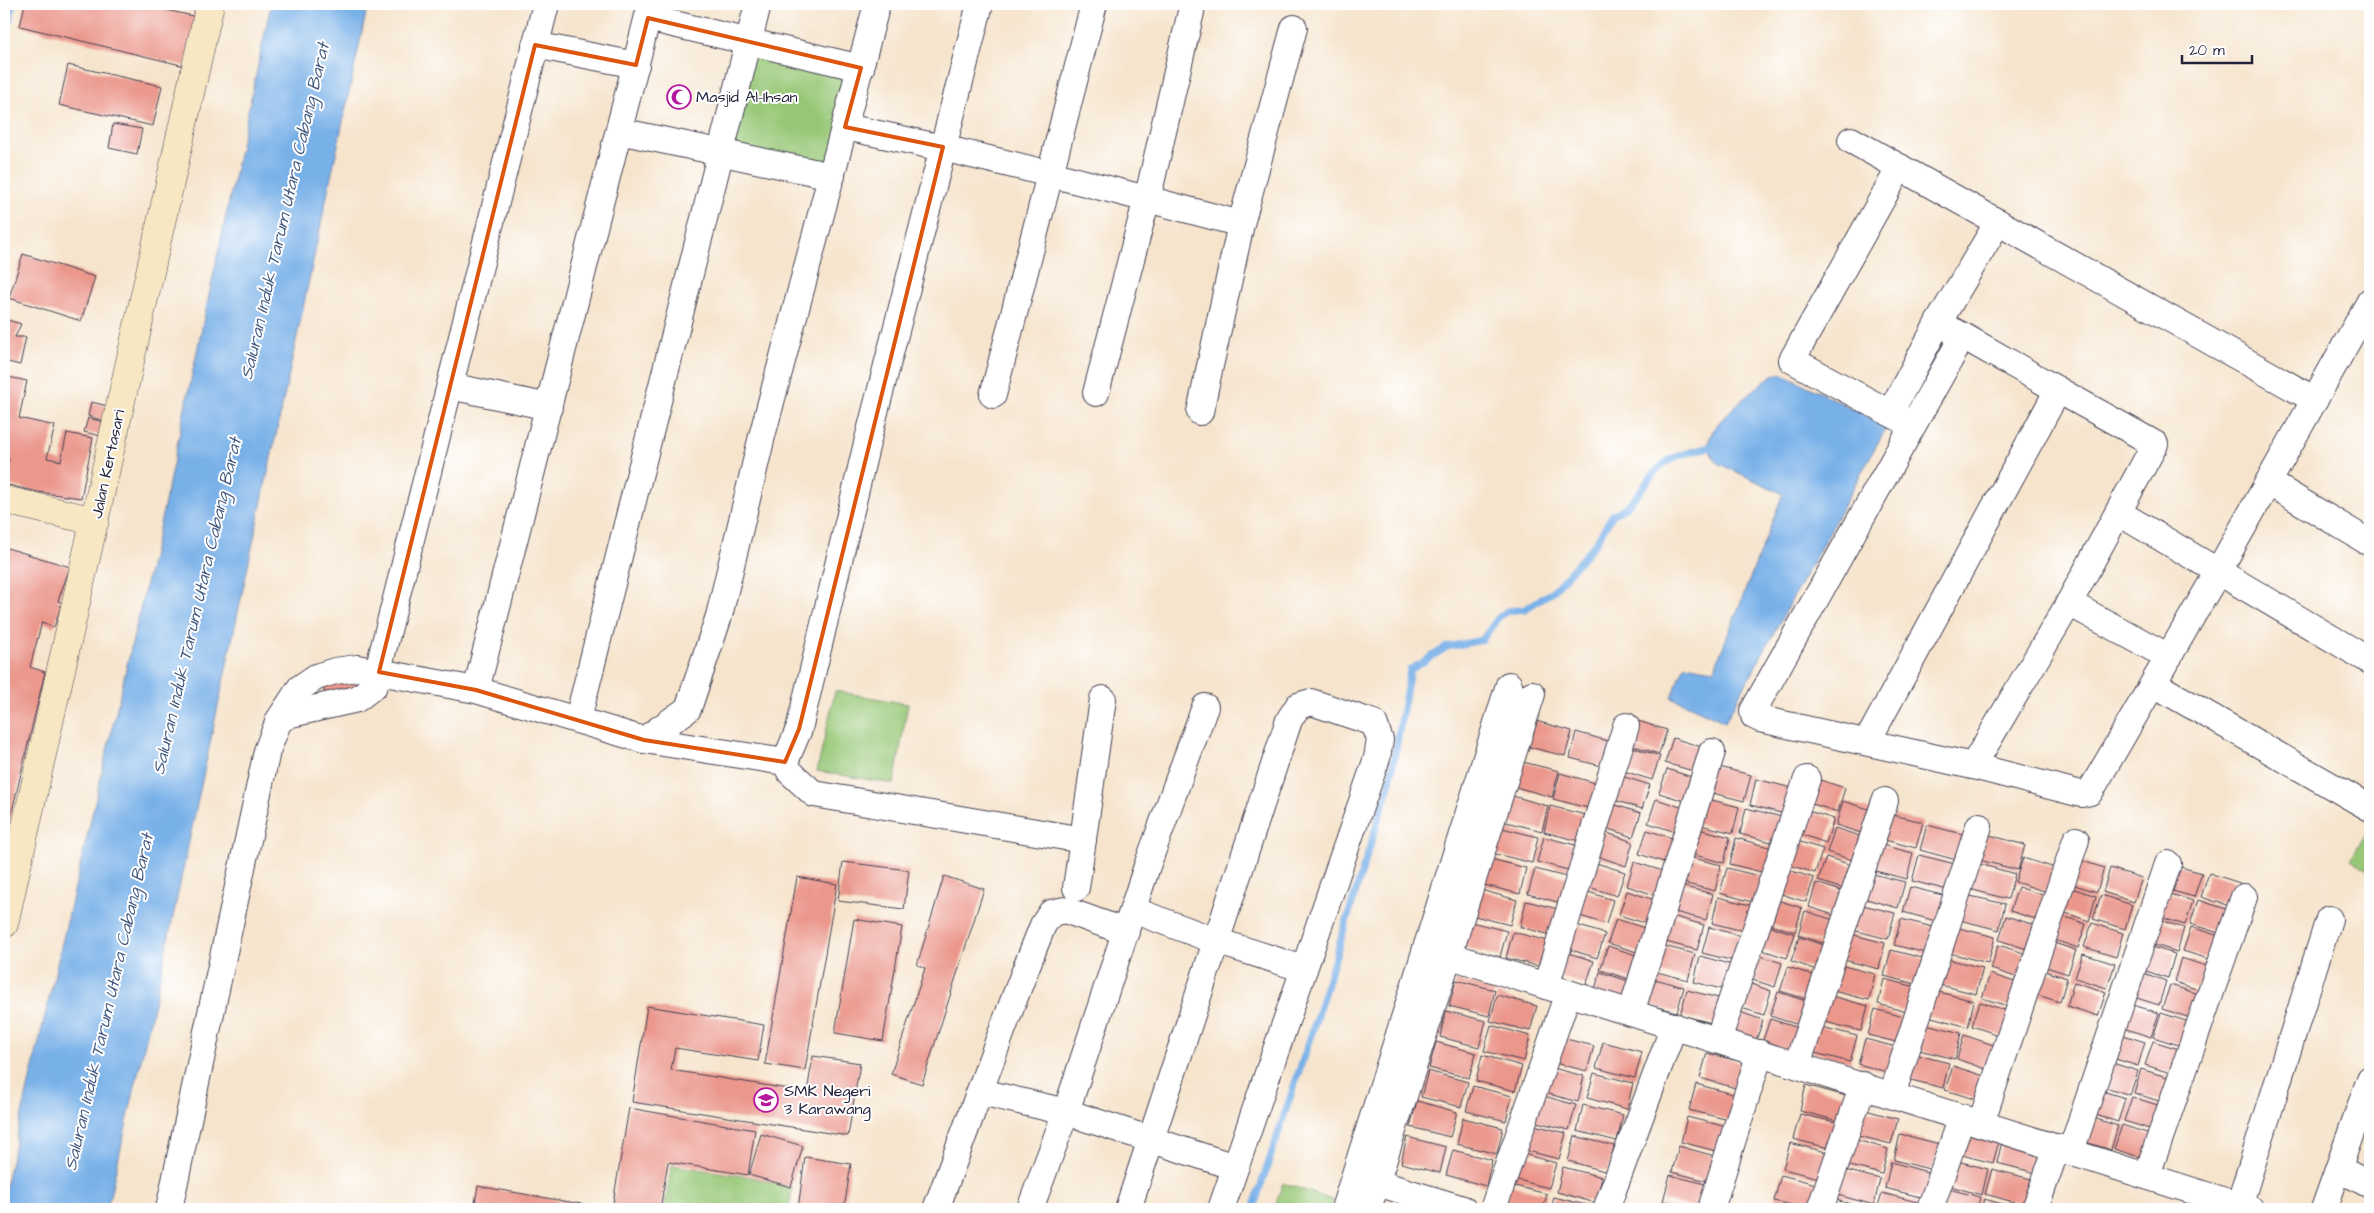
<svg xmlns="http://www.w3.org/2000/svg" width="2374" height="1213" font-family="'Architects Daughter',sans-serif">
<rect width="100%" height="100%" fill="#fff"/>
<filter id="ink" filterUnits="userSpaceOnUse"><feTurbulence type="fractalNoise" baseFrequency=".02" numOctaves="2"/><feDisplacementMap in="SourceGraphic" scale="10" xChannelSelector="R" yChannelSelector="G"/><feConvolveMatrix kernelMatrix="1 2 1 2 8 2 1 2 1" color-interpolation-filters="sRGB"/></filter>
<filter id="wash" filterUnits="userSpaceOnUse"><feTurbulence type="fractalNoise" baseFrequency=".0096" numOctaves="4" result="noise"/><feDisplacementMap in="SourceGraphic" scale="20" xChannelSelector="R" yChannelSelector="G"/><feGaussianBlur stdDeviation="1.12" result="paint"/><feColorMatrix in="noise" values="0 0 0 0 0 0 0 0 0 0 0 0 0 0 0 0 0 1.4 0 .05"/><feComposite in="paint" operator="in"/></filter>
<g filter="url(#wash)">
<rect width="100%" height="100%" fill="#f6e4cc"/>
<!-- green -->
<g fill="#97c776" stroke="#5c7458">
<path d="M748,42l113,26 -29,108 -111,-24z"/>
<path d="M835,691l73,13 -14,80 -77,-13z"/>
<path d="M2367,833l3,2v36l-19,-12z"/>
<path d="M672,1165l78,12 42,11 -3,21h-125z"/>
<path d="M1283,1183l50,17 -3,9h-56z"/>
</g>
<!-- water -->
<g fill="#78b0e8" stroke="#4d6992">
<path d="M271,4h97l-207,969 -54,236h-103v-18l159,-680z"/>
<path d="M1776,374h7l104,52 -162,296 -54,-25 14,-32 29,5 69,-176 -65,-31c-5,-6 -10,-12 -9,-21 1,-20 47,-53 62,-66z"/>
</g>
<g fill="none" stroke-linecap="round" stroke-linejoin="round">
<!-- stream -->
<g stroke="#78b0e8" stroke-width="7">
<path d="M4,44l9,-40"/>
<path d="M1253,1209l59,-177 78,-250 20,-112 37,-23 35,-7 16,-22 9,-7 18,-2 27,-17 43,-48 18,-30c21,-7 32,-34 49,-49 14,-11 31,-13 47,-18"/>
</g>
</g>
<g id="blocks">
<!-- building -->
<g fill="#eb978c">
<path d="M25,4h115l57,13 -12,49 -165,-40z"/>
<path d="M68,65l94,21 -9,40 -94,-21z"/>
<path d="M113,124l29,5 -5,25 -28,-6z"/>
<path d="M23,254l72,23 -14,44 -72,-23z"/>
<path d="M4,319l17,5 -6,13h11l-6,28 -16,-4z"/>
<path d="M4,376l23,5 -8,37 36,8 -8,32 14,3 6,-28 26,5 -12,60 -43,-6 -34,-8 5,-25 -5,-1z"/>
<path d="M91,402l17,4 -4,15 -16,-5z"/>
<path d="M88,418l16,4 -3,14 -17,-4z"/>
<path d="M4,547l66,20 -12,34 4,2 -8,24 -12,-5 -12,45 15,5 -40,169z"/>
<path d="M362,673l4,14 -40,10 -4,-14z"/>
<path d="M1532,720l40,11 -7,25 -40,-10z"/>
<path d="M1635,720l32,10 -8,24 -31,-10z"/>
<path d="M1576,732l39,11 -6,25 -39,-10z"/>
<path d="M1673,738l32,10 -8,24 -32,-9z"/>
<path d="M1628,746l32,10 -8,24 -31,-10z"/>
<path d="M1519,761l40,10 -7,26 -40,-11z"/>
<path d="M1711,765l40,10 -7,26 -39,-10z"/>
<path d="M1667,769l31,10 -7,24 -32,-10z"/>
<path d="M1560,773l39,11 -7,25 -39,-10z"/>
<path d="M1618,775l32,10 -8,24 -31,-10z"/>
<path d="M1814,778l31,10 -7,24 -32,-10z"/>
<path d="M1756,779l40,10 -7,26 -39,-10z"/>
<path d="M1509,795l39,11 -6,25 -40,-10z"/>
<path d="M1700,797l39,10 -6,26 -40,-10z"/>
<path d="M1656,799l31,10 -8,24 -31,-10z"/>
<path d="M1843,801l32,10 -8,24 -31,-10z"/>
<path d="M1609,803l32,10 -8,24 -31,-10z"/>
<path d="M1550,806l40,10 -7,26 -39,-10z"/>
<path d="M1746,808l40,10 -7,26 -39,-10z"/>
<path d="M1802,809l32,10 -8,24 -31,-11z"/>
<path d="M1884,813l39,9 -7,26 -39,-10z"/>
<path d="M1927,825l39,10 -6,26 -40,-11z"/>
<path d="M1498,827l40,10 -6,26 -40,-10z"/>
<path d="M1691,827l39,10 -6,26 -40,-11z"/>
<path d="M1835,828l31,10 -7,24 -32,-10z"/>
<path d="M1647,830l31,10 -8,24 -31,-10z"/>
<path d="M1602,831l31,11 -7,24 -32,-11z"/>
<path d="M1986,834l39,11 -7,25 -39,-10z"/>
<path d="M1544,837l39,10 -7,25 -39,-10z"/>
<path d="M1736,838l40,11 -7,25 -39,-10z"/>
<path d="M1791,839l32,10 -8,24 -32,-10z"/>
<path d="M1874,843l39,10 -6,26 -40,-10z"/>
<path d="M1682,855l39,10 -6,26 -40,-10z"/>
<path d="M1919,855l40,10 -7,26 -40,-10z"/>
<path d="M1826,857l32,10 -8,24 -32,-10z"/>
<path d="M1487,858l39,10 -6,26 -40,-10z"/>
<path d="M2023,858l32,10 -8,24 -32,-10z"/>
<path d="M2073,858l31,10 -7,24 -32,-10z"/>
<path d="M843,862l66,8 -5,39 -66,-8z"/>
<path d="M1593,862l32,10 -8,24 -31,-10z"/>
<path d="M1634,862l32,10 -8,24 -31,-10z"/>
<path d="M1976,863l39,11 -7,25 -39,-10z"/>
<path d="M2170,864l32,9 -8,24 -32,-9z"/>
<path d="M1727,868l40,10 -7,26 -40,-11z"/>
<path d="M1782,868l32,10 -8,24 -31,-10z"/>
<path d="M2110,868l32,10 -8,24 -31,-10z"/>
<path d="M1535,869l39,10 -6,26 -40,-11z"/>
<path d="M1865,872l40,10 -7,26 -39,-11z"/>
<path d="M2209,873l31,10 -7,24 -32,-10z"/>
<path d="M944,876l40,13 -62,195 -31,-10 34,-106 -8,-3z"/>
<path d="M797,877l40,7 -32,186 -40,-6z"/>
<path d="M1816,883l32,10 -8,24 -31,-10z"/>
<path d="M1673,884l40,10 -7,26 -39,-10z"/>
<path d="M2065,886l31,10 -7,25 -32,-11z"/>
<path d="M1910,887l40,10 -7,26 -40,-11z"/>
<path d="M2018,887l31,10 -7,24 -32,-10z"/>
<path d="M1477,889l40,11 -7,25 -39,-10z"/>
<path d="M1582,890l31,10 -7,24 -32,-10z"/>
<path d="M1627,891l31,10 -7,24 -32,-10z"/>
<path d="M2161,891l32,10 -8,24 -31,-10z"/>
<path d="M1966,895l39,9 -6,26 -39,-10z"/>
<path d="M2101,895l31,10 -7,24 -32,-10z"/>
<path d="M1718,897l40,10 -7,26 -39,-10z"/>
<path d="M1771,898l31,10 -7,24 -32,-10z"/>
<path d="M2198,900l31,10 -7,24 -32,-10z"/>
<path d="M1526,901l40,10 -7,26 -39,-10z"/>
<path d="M1855,903l40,10 -7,26 -39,-10z"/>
<path d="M1805,911l32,10 -8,24 -31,-10z"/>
<path d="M2054,913l32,11 -8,24 -32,-11z"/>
<path d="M1665,914l39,11 -7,25 -39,-10z"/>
<path d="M2006,916l32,10 -8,24 -31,-10z"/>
<path d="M2153,918l31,10 -7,24 -32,-10z"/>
<path d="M854,919l48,8 -19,114 -48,-8z"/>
<path d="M1616,919l32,10 -8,24 -32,-10z"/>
<path d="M1901,919l40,10 -7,26 -40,-10z"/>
<path d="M1467,921l40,10 -7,26 -40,-11z"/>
<path d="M2092,923l31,10 -7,24 -32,-10z"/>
<path d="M1573,924l32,10 -8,24 -32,-10z"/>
<path d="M1763,924l32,10 -8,24 -31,-10z"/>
<path d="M1709,927l39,11 -6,25 -40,-10z"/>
<path d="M1955,927l40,10 -7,26 -39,-10z"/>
<path d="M2191,927l31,10 -7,24 -32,-10z"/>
<path d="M1513,932l39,10 -6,26 -40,-10z"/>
<path d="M1846,933l39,10 -6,26 -39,-10z"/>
<path d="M1799,937l31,10 -8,25 -31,-11z"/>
<path d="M2044,940l32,10 -8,24 -31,-10z"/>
<path d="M1656,944l39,10 -7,26 -39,-10z"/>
<path d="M2143,944l32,10 -7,24 -32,-10z"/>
<path d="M1998,945l32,10 -8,24 -31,-10z"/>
<path d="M1608,946l31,10 -7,24 -32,-10z"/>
<path d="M1891,950l39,10 -6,26 -40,-10z"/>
<path d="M1562,951l32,10 -8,24 -32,-10z"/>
<path d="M1751,953l31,10 -7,24 -32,-10z"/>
<path d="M2083,954l32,10 -8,24 -32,-10z"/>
<path d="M1700,956l40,11 -7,25 -39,-10z"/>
<path d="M1943,958l40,10 -7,26 -39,-10z"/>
<path d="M2181,958l32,10 -7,24 -32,-10z"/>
<path d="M1836,964l39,10 -6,26 -40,-10z"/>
<path d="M1788,967l31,10 -7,24 -32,-10z"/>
<path d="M2035,968l32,10 -7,24 -32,-10z"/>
<path d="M2135,970l31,11 -7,24 -32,-10z"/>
<path d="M1600,972l32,10 -8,24 -31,-10z"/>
<path d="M1990,974l31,10 -7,24 -32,-10z"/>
<path d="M1644,976l40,11 -7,25 -40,-10z"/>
<path d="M1884,979l40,10 -7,26 -39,-11z"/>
<path d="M1456,980l39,10 -6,26 -40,-10z"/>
<path d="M1740,980l31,11 -7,24 -32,-10z"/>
<path d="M2074,982l32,10 -8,24 -31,-10z"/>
<path d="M2170,985l32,10 -8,24 -32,-10z"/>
<path d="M1687,990l39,10 -6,25 -40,-10z"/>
<path d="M1935,991l39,10 -6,26 -40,-11z"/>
<path d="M1778,992l31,10 -7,24 -32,-10z"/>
<path d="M1497,995l40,11 -7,25 -40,-10z"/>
<path d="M1828,995l40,11 -7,25 -40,-10z"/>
<path d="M1980,1002l31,10 -7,25 -32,-11z"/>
<path d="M2127,1003l32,10 -8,24 -31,-10z"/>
<path d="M647,1006l117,19 -6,36 -83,-13 -4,22 136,22 6,-36 47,7 -12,73 -216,-34z"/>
<path d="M1731,1009l32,11 -8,24 -31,-10z"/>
<path d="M1875,1009l39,11 -6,25 -40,-10z"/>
<path d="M1446,1011l40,10 -7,26 -39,-10z"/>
<path d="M2161,1013l31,10 -7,24 -32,-10z"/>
<path d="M1770,1019l32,10 -8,24 -32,-10z"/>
<path d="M1922,1023l39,10 -6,26 -40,-10z"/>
<path d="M1491,1025l39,11 -6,25 -40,-10z"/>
<path d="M1818,1026l39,10 -7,26 -39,-10z"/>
<path d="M2114,1032l31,10 -7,24 -32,-10z"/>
<path d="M1964,1035l32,11 -8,24 -31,-11z"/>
<path d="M1554,1036l40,10 -7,25 -40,-10z"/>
<path d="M1865,1039l39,10 -6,26 -40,-11z"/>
<path d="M2153,1041l32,10 -8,24 -32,-10z"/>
<path d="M1436,1042l40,11 -7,25 -40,-10z"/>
<path d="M1603,1042l39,10 -7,26 -39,-10z"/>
<path d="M1707,1053l39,10 -7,26 -39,-11z"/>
<path d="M1910,1053l39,10 -6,25 -40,-10z"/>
<path d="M1482,1055l40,11 -7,25 -39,-10z"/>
<path d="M2106,1061l32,10 -8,24 -31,-10z"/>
<path d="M1545,1066l39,10 -6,26 -40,-11z"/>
<path d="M1953,1066l31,10 -7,24 -32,-10z"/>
<path d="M2141,1069l32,10 -8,24 -31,-10z"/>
<path d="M1428,1071l40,11 -7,25 -40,-10z"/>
<path d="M1594,1073l39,10 -6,26 -40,-11z"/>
<path d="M1696,1084l40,11 -7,25 -40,-10z"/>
<path d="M1806,1085l40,11 -7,25 -39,-10z"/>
<path d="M1473,1086l39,10 -6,25 -40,-10z"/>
<path d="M2093,1088l32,10 -7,24 -32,-10z"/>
<path d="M1536,1094l40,11 -7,25 -40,-10z"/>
<path d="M2132,1097l32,10 -8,24 -32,-10z"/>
<path d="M1417,1101l40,11 -7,25 -40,-10z"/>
<path d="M1583,1105l40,10 -6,26 -40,-10z"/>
<path d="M629,1108l126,22 -7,45 -80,-13 -8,47h-48z"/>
<path d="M1858,1108l40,11 -7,25 -40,-10z"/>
<path d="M1800,1114l40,9 -7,26 -40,-10z"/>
<path d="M2087,1116l31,10 -7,24 -32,-10z"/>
<path d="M1687,1117l40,10 -7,25 -39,-10z"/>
<path d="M1463,1118l40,10 -6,26 -40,-10z"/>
<path d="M1526,1123l40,10 -7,26 -39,-10z"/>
<path d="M2122,1125l31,10 -7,24 -32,-10z"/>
<path d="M1960,1127l40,10 -7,26 -39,-10z"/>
<path d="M761,1134l42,12 -12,41 -42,-12z"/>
<path d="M1900,1134l40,10 -7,26 -39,-10z"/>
<path d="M1575,1136l39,10 -6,26 -40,-11z"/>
<path d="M1407,1137l39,10 -6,26 -39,-10z"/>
<path d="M2003,1137l40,10 -7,26 -39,-10z"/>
<path d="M1849,1138l39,11 -6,25 -40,-10z"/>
<path d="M1790,1143l40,10 -7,26 -40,-10z"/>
<path d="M1679,1146l39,11 -7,25 -39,-10z"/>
<path d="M1453,1150l39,10 -6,26 -40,-11z"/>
<path d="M1516,1152l40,11 -7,25 -39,-10z"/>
<path d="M805,1157l46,7 -7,45h-46z"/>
<path d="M1949,1159l39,10 -6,26 -40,-11z"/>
<path d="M1891,1162l40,11 -7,25 -39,-10z"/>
<path d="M1563,1167l39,10 -6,26 -39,-11z"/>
<path d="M1841,1169l39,10 -6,26 -40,-11z"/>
<path d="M1992,1169l39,10 -7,26 -39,-11z"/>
<path d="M1670,1175l39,10 -6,24 -40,-8z"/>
<path d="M1781,1175l39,10 -11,24 -35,-8z"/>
<path d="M1507,1184l40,10 -4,15h-43z"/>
<path d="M478,1186l126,22v1h-130z"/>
<path d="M1940,1187l40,10 -3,12h-43z"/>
<path d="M1882,1193l39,10 -1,6h-43z"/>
<path d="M1554,1197l40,10 -1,2h-42z"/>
<path d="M1828,1198l42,11h-45z"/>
<path d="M1984,1199l37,10h-40z"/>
<path d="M1661,1205l15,4h-16z"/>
</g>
</g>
</g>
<g filter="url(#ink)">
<use href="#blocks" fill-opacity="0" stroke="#423f51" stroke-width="1"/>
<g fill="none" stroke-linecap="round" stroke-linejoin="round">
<!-- street casing -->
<g stroke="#423f51" stroke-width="28">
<g id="street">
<path d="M648,18l213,50"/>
<path d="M535,45l101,20"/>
<path d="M845,127c133,27 265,62 396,97"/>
<path d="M619,131l213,45"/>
<path d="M1851,140l464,260"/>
<path d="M1998,222l-60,101 25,13 -210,375 1,5 6,3 213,47 108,28 9,-2 129,-222 151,-269"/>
<path d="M1963,336l95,54"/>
<path d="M450,386l99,21"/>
<path d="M1096,393l55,-210 40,-171"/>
<path d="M993,395l101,-391"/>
<path d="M1200,412l41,-188 53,-196"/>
<path d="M1890,413l-98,-53 108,-193"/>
<path d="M1905,421l-15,-8 48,-90"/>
<path d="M2268,482l102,61"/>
<path d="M2119,513l251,148"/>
<path d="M2069,603l100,54"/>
<path d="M2154,684l216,124"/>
<path d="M476,690l175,-686"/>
<path d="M578,719l180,-715"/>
<path d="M279,720l12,-6 66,-15 17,-13 172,-682"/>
<path d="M644,740l44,-31 31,-93 43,-180 115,-432"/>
<path d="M1867,742l191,-352 97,54 -86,159 -96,163"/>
<path d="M785,762l5,10 24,22 269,46"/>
<path d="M1076,888l27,-189"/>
<path d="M1133,910l83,31 88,28"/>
<path d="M1426,948l824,261"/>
<path d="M1546,986l80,-260"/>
<path d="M1631,1013l81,-261"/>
<path d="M1718,1040l89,-261"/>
<path d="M1797,1065l88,-264"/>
<path d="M981,1092l85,20 169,55"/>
<path d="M1892,1095l87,-269"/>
<path d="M1981,1123l95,-283"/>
<path d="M2071,1151l97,-287"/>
<path d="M2338,1172l11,2 21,11"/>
<path d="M2147,1175l97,-278"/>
<path d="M1361,1178l102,31"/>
<path d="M169,1209l98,-458 12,-31 21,-32 16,-11 19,-6 22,-3 119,22 168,50 141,22 14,-33 67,-282 114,-443"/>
<path d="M936,1209c36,-95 69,-190 107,-284l8,-12 14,-3 61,22"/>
<path d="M1030,1209l36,-97 81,-246 58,-159"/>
<path d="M1128,1209l161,-489 9,-14 13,-4 63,21 6,17 -3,18 -156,451"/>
<path d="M1344,1209l165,-524"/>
<path d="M1368,1209l164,-515"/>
<path d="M1493,1209l75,-216"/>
<path d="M1606,1209l68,-183"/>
<path d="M1711,1209l49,-156"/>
<path d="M1820,1209l43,-124"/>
<path d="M1930,1209l32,-92"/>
<path d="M2035,1209l22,-62"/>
<path d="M2238,1209l91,-290"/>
<path d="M2324,1209l46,-130"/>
</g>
</g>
<!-- secondary casing -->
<g stroke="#423f51" stroke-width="29">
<g id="secondary">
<path d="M4,500l91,21"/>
<path d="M4,924l206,-920"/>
</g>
</g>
<!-- street -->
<use href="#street" stroke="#fff" stroke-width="26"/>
<!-- secondary -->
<use href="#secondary" stroke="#f7e8c3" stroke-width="28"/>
</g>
</g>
<!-- marked area -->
<path fill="none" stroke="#de560e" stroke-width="4" stroke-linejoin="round" d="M648,18l213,50 -16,59 98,20 -144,582 -14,33 -141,-22 -168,-50 -97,-18 156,-627 101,20z"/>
<!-- icons -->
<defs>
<g id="mosque-ring" transform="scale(1.25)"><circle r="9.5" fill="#fff" stroke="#b5179e" stroke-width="1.5"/><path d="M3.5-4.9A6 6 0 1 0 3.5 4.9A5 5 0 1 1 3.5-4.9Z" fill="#b5179e"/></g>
<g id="school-ring" transform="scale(1.25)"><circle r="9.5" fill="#fff" stroke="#b5179e" stroke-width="1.5"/><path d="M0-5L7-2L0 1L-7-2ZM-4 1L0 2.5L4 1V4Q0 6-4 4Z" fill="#b5179e"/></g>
</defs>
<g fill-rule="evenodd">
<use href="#mosque-ring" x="679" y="97"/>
<use href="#school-ring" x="766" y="1100"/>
</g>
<g text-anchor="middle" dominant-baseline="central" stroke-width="4" stroke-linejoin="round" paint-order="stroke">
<!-- poi labels -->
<g font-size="16" fill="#22223b" stroke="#fff" text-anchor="start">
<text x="696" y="97">Masjid Al-Ihsan</text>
<text x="784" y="1091">SMK Negeri<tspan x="784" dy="18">3 Karawang</tspan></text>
</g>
<!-- street labels -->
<g font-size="16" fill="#22223b" stroke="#fff">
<text transform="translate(108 464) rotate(-78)">Jalan Kertasari</text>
</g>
<!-- water labels -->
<g font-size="18" font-style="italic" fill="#445b80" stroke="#fff">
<text transform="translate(285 211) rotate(-77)">Saluran Induk Tarum Utara Cabang Barat</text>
<text transform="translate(197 606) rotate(-77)">Saluran Induk Tarum Utara Cabang Barat</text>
<text transform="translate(109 1002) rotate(-77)">Saluran Induk Tarum Utara Cabang Barat</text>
</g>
</g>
<!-- margin -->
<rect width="2374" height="1213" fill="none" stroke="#fff" stroke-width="20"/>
<!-- scale -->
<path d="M2182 55v8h70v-8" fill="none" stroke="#22223b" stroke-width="2.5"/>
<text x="2189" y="55" font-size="15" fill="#22223b" stroke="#ffffff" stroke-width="4" paint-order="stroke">20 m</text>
</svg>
